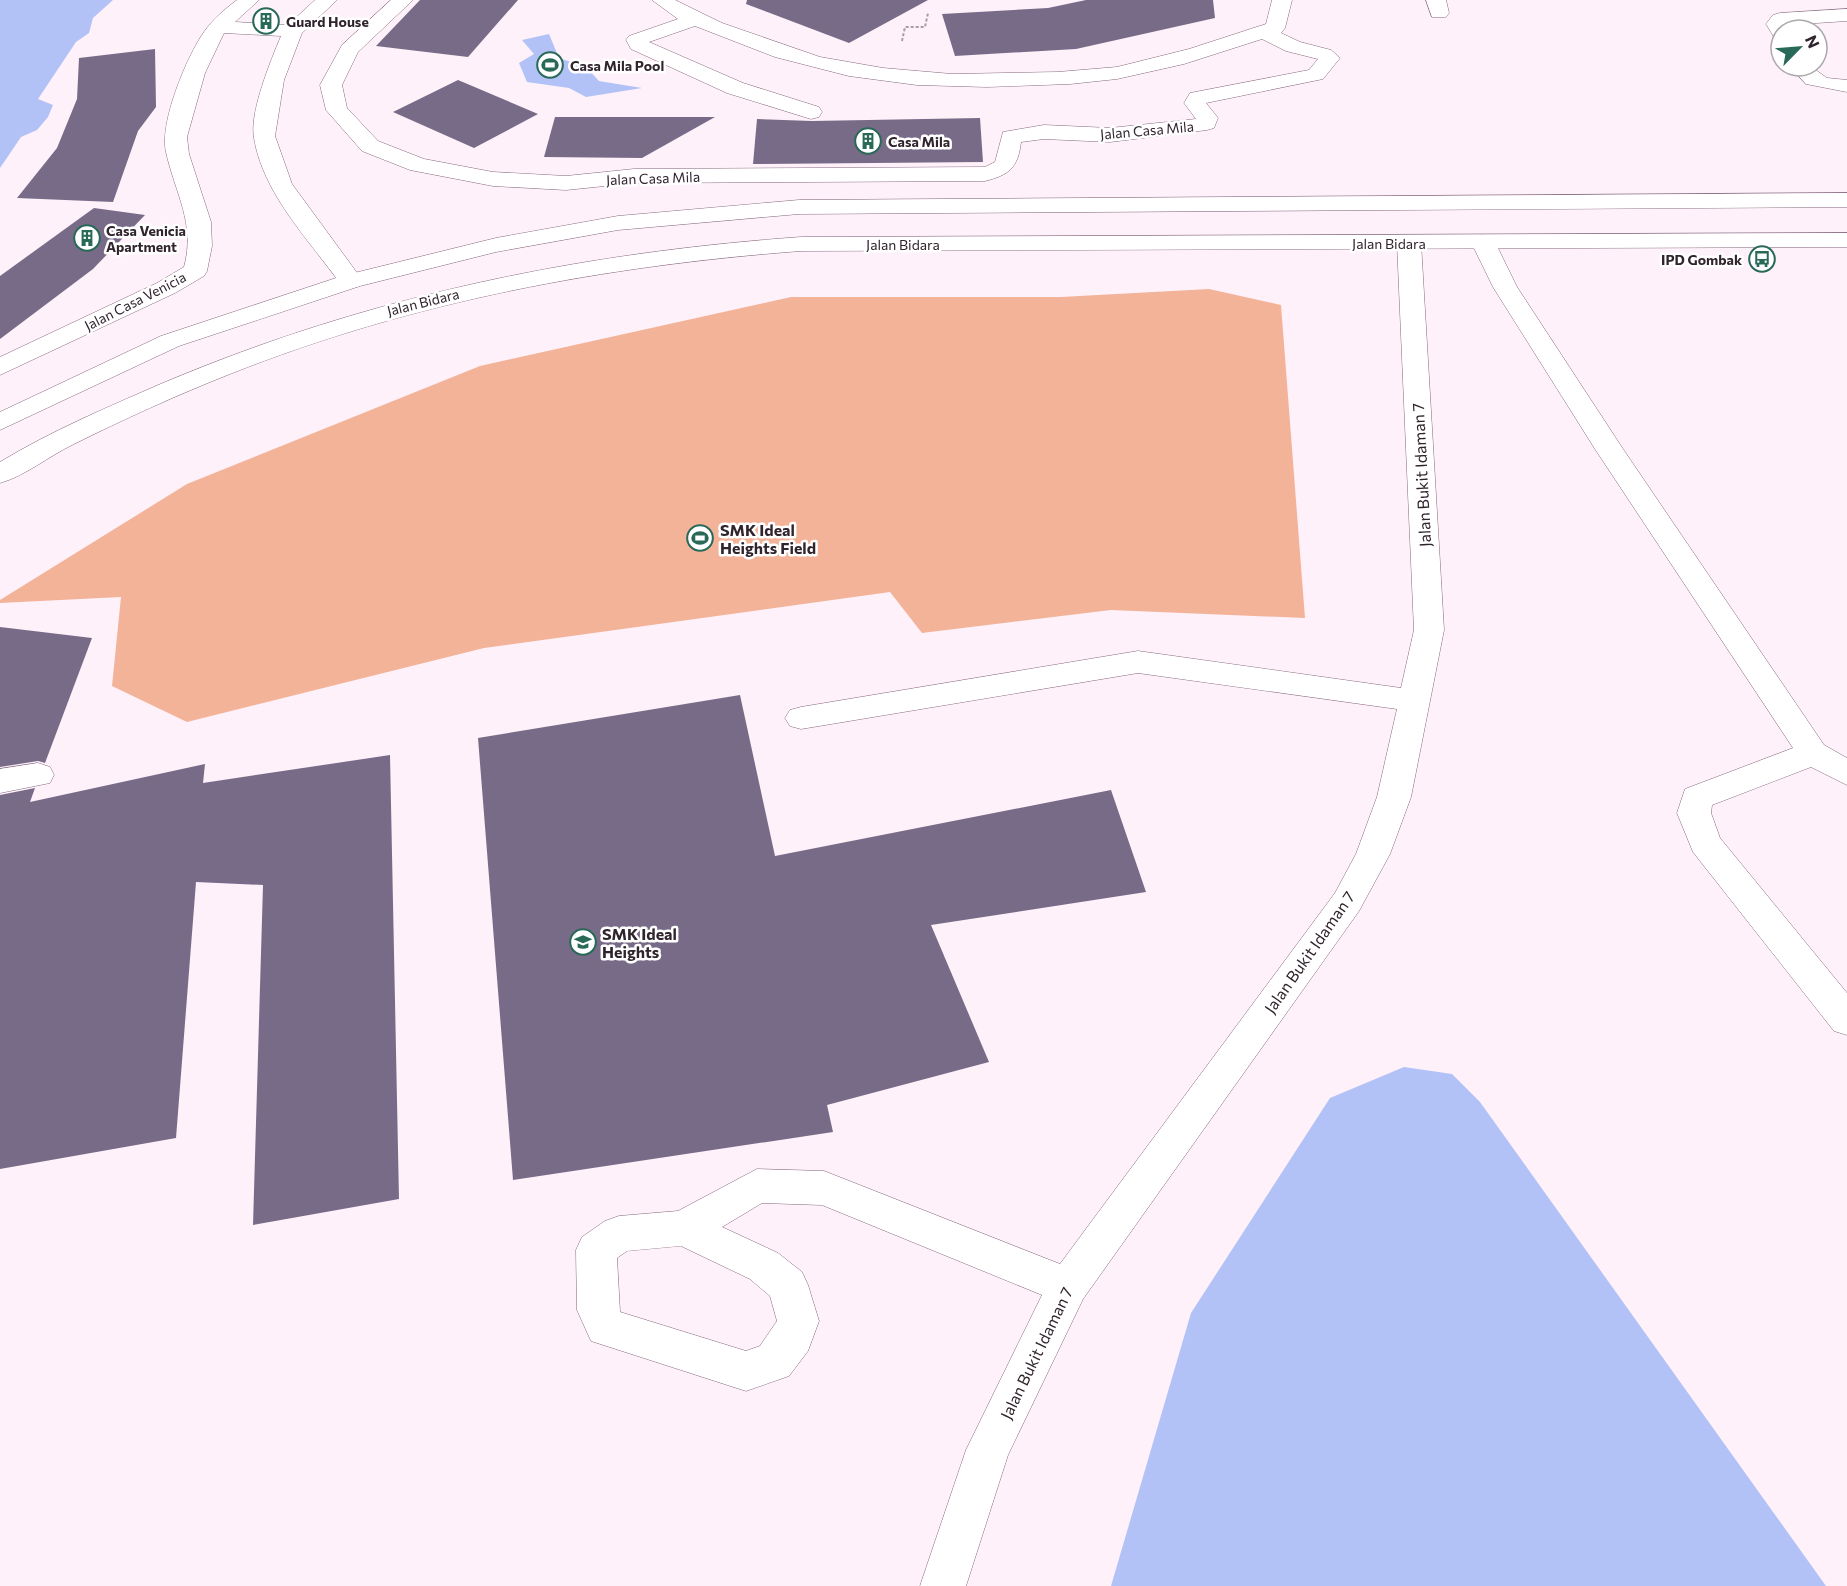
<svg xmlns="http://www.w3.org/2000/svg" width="1847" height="1586" font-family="Commissioner,sans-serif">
<rect width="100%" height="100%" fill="#fef1fa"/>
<!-- green -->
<path fill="#f3b399" d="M1209,289l72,16 24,313 -194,-8 -189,23 -32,-41 -406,56 -297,74 -75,-36 9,-89 -121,6v-3l187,-116 293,-118 311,-69h270z"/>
<!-- water -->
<g fill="#b2c2f7">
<path d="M0,0h113l-20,18 -4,15 -13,9 -38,57 15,6 -5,12 -11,13 -16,7 -21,31z"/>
<path d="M549,34l10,24 27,9 13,14 43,7 -56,9 -17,-9 -42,-6 -8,-19 15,-9 -12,-14z"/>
<path d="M1404,1067l48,7 28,28 346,484h-715l80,-273 139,-215z"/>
</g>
<!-- building -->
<g fill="#786b88">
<path d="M420,0h98l-50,57 -92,-11z"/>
<path d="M747,0h181l-79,43 -103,-39z"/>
<path d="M1086,0h127l2,18 -139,31 -121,7 -13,-42 106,-6z"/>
<path d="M155,49l1,58 -18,24 -25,71 -96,-4 40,-50 20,-49 2,-41z"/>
<path d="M458,80l80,34 -64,34 -81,-36z"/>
<path d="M555,117h160l-73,41 -98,-1z"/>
<path d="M980,118l3,44 -230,2 4,-45 55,2z"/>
<path d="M94,208l51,7 -52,54 -93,70v-63z"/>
<path d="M0,627l92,11 -47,125 -7,-2 -38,6z"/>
<path d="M740,695l35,161 336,-66 35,102 -215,33 58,137 -162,43 6,27 -320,48 -35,-442z"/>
<path d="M390,755l9,444 -146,26 10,-340 -67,-3 -20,256 -176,31v-374l35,-7 -5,14 175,-38 -2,19z"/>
</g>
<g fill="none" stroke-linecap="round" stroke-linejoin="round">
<!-- minor casing -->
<g stroke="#85687d" stroke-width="1">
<g id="minor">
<path d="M237,0h22l-24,22 53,3 27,-25h22l-35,33 -18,47 -9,56 17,48 71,97 -3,5 -9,2 -9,-2c-32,-45 -79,-92 -88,-148 -5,-25 17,-78 27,-102l-57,-3 -19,40 -18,64 2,17 22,68 1,24 -5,25 -3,5 -29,17 -175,82v-18l157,-74 27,-16c12,-43 -9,-74 -18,-115 -7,-29 21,-96 38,-120 9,-13 21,-23 33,-32z"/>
<path d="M391,0h22l-55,52 -16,33 5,23 31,33 46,18 69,13 73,4 68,-7 351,-2 10,-5 8,-30 41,-7 66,3 86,-9 -12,-16 6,-10 119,-23 9,-11 -32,-8 -24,-12 -78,25 -67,15 -47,5 -83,3 -70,-2 -68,-9 -74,-19 -80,-31 -46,16 94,41 76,24 3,5 -3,5 -8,2 -84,-26 -96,-44 -5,-9 3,-4 49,-17 -26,-19h23l47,23 98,34 63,11 69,6 106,-2 59,-5 72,-18 77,-25 6,-24h20l-7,28 -4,5 19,9 31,8 9,8 -17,21 -117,24 12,15 -4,10 -7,2 -97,12 -66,-3 -23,3c-3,26 -12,33 -36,39l-351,2 -68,7 -73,-4 -83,-16 -48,-19 -36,-41 -6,-25 22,-40z"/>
<path d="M1426,0h20l3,13 -3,4h-14z"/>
<path d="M1847,9v12l-61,4 3,5h-8v9l-7,-2 -8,-13 7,-9 7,-2z"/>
<path d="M1789,66h21l17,12 20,2v12l-41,-8z"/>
<path d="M1483,235l8,2 4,5 22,45 106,162 201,296 23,13v27l-36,-18 -99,38 -1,8 9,25 127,155v42l-13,-4 -141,-179 -16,-39 8,-24 108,-41 -198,-299 -102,-162 -22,-45 4,-5z"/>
<path d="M1409,236l8,2 4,5 23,387 -33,167 -21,57 -31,57 -276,388 -75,156 -42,131h-46l46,-136 76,-155 -220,-90 -60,-2 -40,24 56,26 24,19 6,13 11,36 -11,30 -19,25 -43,15 -155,-50 -14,-31 -1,-60 6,-13 23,-16 14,-5 59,-5 79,-42 67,2 236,93 275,-371 21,-39 21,-57 20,-88 -259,-36 -337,56 -11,-3 -5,-8 5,-8 11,-3 337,-56 263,37 13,-58 -17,-387 4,-5zM681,1246l69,33 20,17 7,25 -17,25 -14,5 -126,-39 -3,-54 10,-7z"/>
<path d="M38,763l12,4 4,8 -4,8 -50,10v-24z"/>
</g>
</g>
<!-- major casing -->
<g stroke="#85687d" stroke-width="1">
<g id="major">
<path d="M1847,193v14l-1048,7 -181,16 -122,22 -136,34 -181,60 -179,84v-18l161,-76 181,-60 154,-38 122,-22 181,-16z"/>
<path d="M1847,233v14l-1046,4c-196,15 -388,50 -571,123 -53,21 -106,45 -158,71 -23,11 -47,31 -72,38v-21c51,-31 108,-55 163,-79 206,-87 416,-130 638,-146z"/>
</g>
</g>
<!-- path -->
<path stroke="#a89ca5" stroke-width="2" stroke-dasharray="3 2" stroke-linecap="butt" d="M902,41l3,-14h20l3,-14"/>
<!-- minor -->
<use href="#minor" fill="#fff" fill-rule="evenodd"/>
<!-- major -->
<use href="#major" fill="#fff" fill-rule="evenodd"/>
</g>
<!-- icons -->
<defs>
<g id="building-ring" transform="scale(1.35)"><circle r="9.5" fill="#fff" stroke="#286958" stroke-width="1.5"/><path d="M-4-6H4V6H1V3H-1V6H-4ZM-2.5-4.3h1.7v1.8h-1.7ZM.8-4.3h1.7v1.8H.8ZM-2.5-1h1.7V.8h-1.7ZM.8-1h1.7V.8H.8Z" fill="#286958"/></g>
<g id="stadium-ring" transform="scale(1.35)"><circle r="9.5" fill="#fff" stroke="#286958" stroke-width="1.5"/><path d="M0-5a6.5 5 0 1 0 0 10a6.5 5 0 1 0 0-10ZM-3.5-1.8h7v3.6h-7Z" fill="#286958"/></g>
<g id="bus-ring" transform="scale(1.35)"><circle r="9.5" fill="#fff" stroke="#286958" stroke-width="1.5"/><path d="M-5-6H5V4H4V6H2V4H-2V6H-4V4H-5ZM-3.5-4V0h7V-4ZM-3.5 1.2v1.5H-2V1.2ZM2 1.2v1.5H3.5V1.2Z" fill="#286958"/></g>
<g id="school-ring" transform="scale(1.35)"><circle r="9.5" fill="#fff" stroke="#286958" stroke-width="1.5"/><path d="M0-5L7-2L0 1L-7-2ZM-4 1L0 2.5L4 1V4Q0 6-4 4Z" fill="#286958"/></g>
</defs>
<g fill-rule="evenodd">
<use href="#building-ring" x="266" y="21"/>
<use href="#stadium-ring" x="550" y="65"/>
<use href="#building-ring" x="868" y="141"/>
<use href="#building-ring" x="87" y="238"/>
<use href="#bus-ring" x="1762" y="259"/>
<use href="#stadium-ring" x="700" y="538"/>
<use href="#school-ring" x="583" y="942"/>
</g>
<g text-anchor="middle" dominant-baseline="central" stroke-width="5" stroke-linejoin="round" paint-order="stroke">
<!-- far-poi labels -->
<g font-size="14" font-weight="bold" fill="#30242d" stroke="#fff" text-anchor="start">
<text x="286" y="21">Guard House</text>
<text x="570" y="65">Casa Mila Pool</text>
<text x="888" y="141">Casa Mila</text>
<text x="106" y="230">Casa Venicia<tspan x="106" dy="16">Apartment</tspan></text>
<text x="1742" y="259" text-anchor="end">IPD Gombak</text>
</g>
<!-- far-street labels -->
<g font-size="14" fill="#30242d" stroke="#fff">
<text transform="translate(1147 130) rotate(-5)">Jalan Casa Mila</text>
<text transform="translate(653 178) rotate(-2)">Jalan Casa Mila</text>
<text x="1389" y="243">Jalan Bidara</text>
<text x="903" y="244">Jalan Bidara</text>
<text transform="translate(135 301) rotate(-27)">Jalan Casa Venicia</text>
<text transform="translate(423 302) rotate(-14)">Jalan Bidara</text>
</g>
<!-- street labels -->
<g font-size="16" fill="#30242d" stroke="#fff">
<text transform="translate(1421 475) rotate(-93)">Jalan Bukit Idaman 7</text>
<text transform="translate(1309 952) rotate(-55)">Jalan Bukit Idaman 7</text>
<text transform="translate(1036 1353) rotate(-64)">Jalan Bukit Idaman 7</text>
</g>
<!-- poi labels -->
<g font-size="16" font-weight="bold" fill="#30242d" stroke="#fff" text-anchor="start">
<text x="720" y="529">SMK Ideal<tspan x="720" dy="18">Heights Field</tspan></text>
<text x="602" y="933">SMK Ideal<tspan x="602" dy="18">Heights</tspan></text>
</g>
</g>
<!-- north arrow -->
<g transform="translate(1799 48) rotate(65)"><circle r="28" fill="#ffffff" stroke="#aca7ab" stroke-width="1.5"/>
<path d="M0-4.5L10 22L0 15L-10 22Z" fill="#286958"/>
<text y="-9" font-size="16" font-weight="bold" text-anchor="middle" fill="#30242d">N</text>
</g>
</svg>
